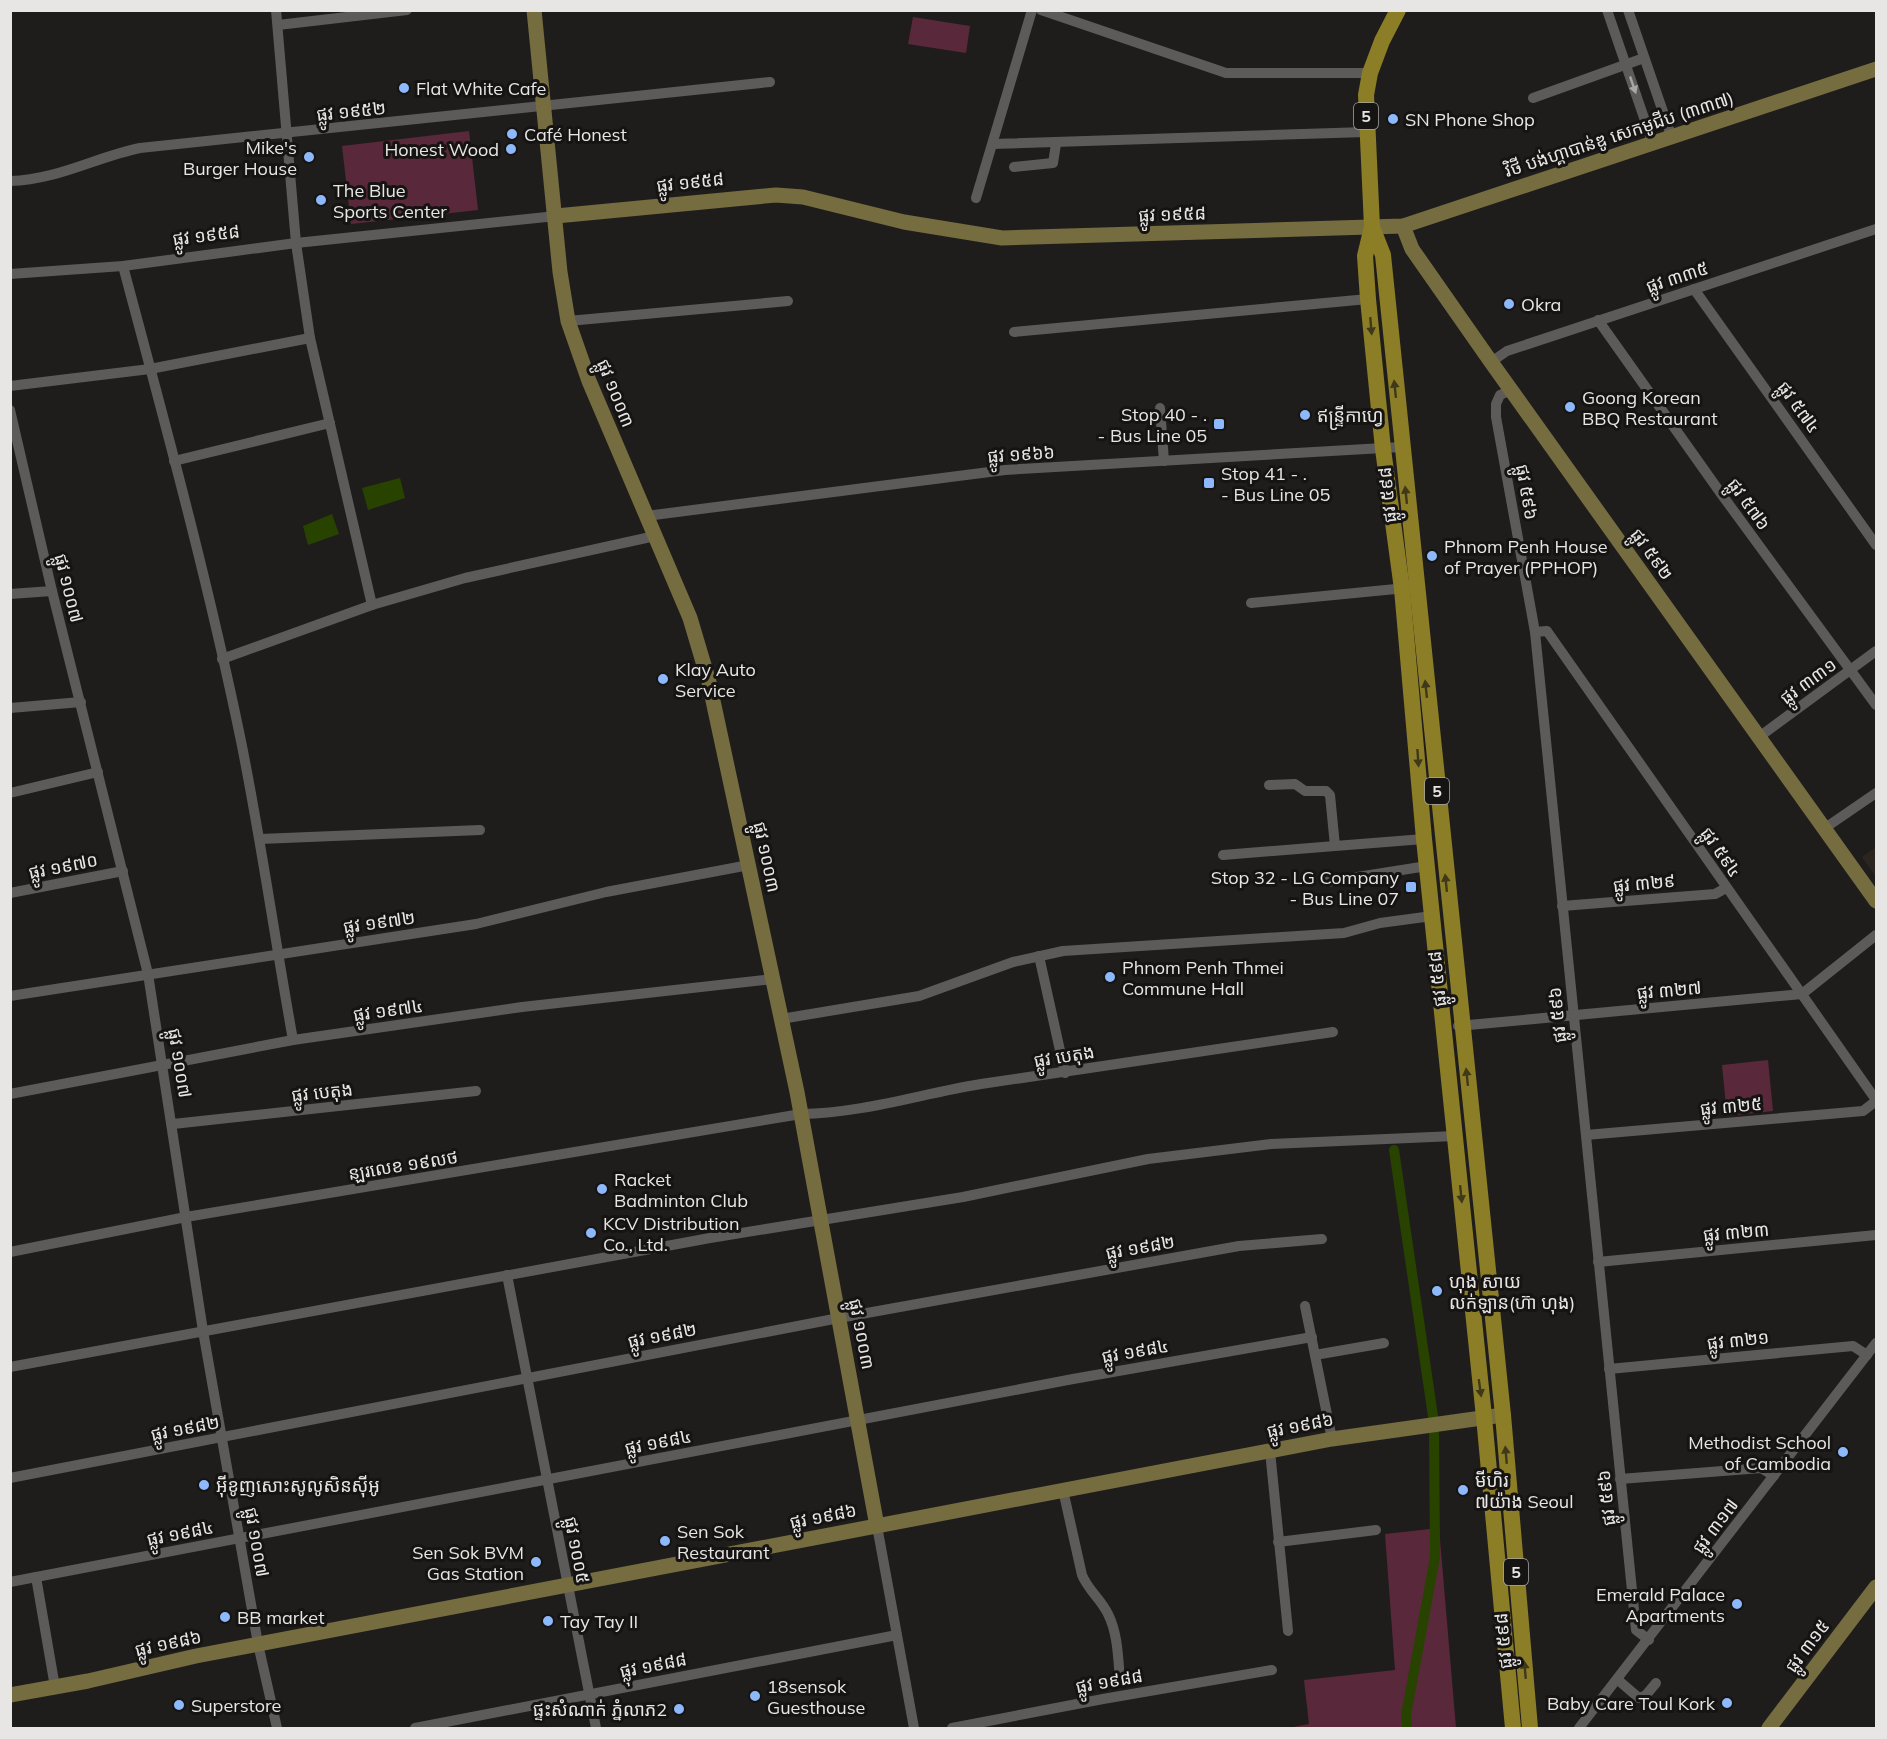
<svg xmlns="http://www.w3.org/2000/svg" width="1887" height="1739" font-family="Mulish,'Noto Sans Khmer',sans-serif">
<rect width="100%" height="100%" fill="#1f1d1b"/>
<!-- built -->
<path fill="#2c251f" d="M1876,847v30l-14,-20z"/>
<!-- green -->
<g fill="#5a283b">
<path d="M913,17l57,9 -4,27 -58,-9z"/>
<path d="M469,131l9,79 -127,14 -9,-78z"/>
<path d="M1768,1060l5,51 -46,5 -5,-51z"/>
<path d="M1439,1528l17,200h-168l21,-4 -5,-44 91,-10 -10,-136z"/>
</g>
<!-- water -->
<g fill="#284300">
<path d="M400,478l5,20 -37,12 -6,-22z"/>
<path d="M332,514l7,20 -31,11 -5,-19z"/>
</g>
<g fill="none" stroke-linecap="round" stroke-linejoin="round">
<!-- canal -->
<path stroke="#284300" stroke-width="10" d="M1394,1150l40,273 1,134 -29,158 1,13"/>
<!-- street -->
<g stroke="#5d5b59" stroke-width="10">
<path d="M276,10l20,233 14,95 62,267"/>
<path d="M1041,10l185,63h144"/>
<path d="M1607,10l46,134"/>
<path d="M1628,10l44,128"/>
<path d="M278,25l129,-15"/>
<path d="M1533,98l111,-40"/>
<path d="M993,144l373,-12"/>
<path d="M1014,167l39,-4 3,-19"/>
<path d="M10,181c47,-1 86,-24 130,-33l630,-66"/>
<path d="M976,198l56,-188"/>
<path d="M123,266c42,157 85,315 118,475 20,99 34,199 52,299"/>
<path d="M10,274l113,-8 173,-23 260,-27"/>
<path d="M1694,289l182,256"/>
<path d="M1598,320l124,175 154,210"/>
<path d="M568,321l220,-20"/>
<path d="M1014,332l354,-33"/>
<path d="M1491,362l16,-11 369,-122"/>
<path d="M10,386l140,-17 160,-31"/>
<path d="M1511,390l-11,5 -4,9v13l39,215 101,998 13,10"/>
<path d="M1160,408l4,53"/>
<path d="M10,410l42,181 96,383 55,357 55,313 19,84"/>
<path d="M174,461l156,-38"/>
<path d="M646,516l359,-46 396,-23"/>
<path d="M10,594l42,-3"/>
<path d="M1251,603l155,-15"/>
<path d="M1535,632l12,-1 329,469"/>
<path d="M222,659l150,-54 93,-27 190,-42"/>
<path d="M10,708l71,-6"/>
<path d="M1759,737l117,-86"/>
<path d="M1269,785l26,-1 10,7h21l4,4 5,51 89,-7"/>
<path d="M10,793l88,-21"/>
<path d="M1825,828l51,-35"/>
<path d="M260,839l220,-9"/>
<path d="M1223,855l112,-9"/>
<path d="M1326,882l101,-16"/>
<path d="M10,893l113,-22"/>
<path d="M1562,906l153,-12 11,-6"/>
<path d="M1039,956l26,117"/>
<path d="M10,996l466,-72 130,-32 143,-27"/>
<path d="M781,1019l138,-23 94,-34 50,-11 281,-18 36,-10 52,-7"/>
<path d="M1458,1026l344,-32 74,-59"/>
<path d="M10,1094l283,-54 229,-33 251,-28"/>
<path d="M173,1124l303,-33"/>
<path d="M1586,1135l277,-24 13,-10"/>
<path d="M10,1252l176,-35 615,-103c62,-1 119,-20 180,-30 117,-18 235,-34 352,-52"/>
<path d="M1598,1262l278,-27"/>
<path d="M507,1275l89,453"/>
<path d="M1305,1306l27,133"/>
<path d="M1315,1355l69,-12"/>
<path d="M10,1367l700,-129 253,-41 185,-38 123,-15 184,-8"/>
<path d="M1609,1369l244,-23 14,9"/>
<path d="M1270,1451l18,180"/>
<path d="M10,1478l829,-160 400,-72 83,-7"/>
<path d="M1620,1479l141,-11 13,8"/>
<path d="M1063,1490l19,85c6,15 19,24 26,39 10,20 10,44 12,66"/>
<path d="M877,1526l37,202"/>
<path d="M1278,1542l98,-12"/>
<path d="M36,1577l19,110"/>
<path d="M10,1582l1063,-203 239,-42"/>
<path d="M1618,1680l21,18 7,-3 10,-12"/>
<path d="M415,1728l482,-93"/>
<path d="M952,1728l151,-29 169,-29"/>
<path d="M1579,1728l297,-385"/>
</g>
<!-- secondary -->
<g stroke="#756c40" stroke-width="15">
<path d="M534,10l26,262 8,49 21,60 101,237 19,64 88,410 80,434"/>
<path d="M556,216l220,-21 27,2 101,25 98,16 401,-12 473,-157"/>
<path d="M1403,226l9,23 79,113 385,539"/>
<path d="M10,1695l78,-14 108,-25 1136,-217 171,-24"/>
<path d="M1769,1728l107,-141"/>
</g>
<!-- primary -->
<g stroke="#8c7d27" stroke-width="16">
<path d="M1398,10l-16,31 -12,32 -4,22 6,132 11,28 120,1160 27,313"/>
<path d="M1372,227l-7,29 3,43 15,150 19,140 22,250 60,578 29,311"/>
</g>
</g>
<!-- one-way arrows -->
<defs><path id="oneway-solid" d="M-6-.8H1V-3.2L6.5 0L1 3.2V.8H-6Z" transform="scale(1.5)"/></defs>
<use fill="#a9a7a6" href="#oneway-solid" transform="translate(1633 85) rotate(71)"/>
<g fill="#3f3919">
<use href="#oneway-solid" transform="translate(1371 326) rotate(85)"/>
<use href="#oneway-solid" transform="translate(1395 389) rotate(-96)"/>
<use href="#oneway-solid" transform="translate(1406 495) rotate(-96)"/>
<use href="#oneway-solid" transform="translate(1426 689) rotate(-96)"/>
<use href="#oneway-solid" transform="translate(1418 758) rotate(86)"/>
<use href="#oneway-solid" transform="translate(1446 883) rotate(-96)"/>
<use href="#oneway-solid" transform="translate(1467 1077) rotate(-96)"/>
<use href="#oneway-solid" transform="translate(1461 1194) rotate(84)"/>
<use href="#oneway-solid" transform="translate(1480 1388) rotate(82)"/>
<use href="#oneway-solid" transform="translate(1506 1455) rotate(-95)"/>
<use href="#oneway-solid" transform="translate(1525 1670) rotate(-95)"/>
</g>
<!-- markers -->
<g fill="#8db9fc" stroke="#161412" stroke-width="2">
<circle cx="404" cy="88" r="6"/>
<circle cx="1393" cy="119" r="6"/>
<circle cx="512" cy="134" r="6"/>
<circle cx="511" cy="149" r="6"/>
<circle cx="309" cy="157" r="6"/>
<circle cx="321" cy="200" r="6"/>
<circle cx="1509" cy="304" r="6"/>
<circle cx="1570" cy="407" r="6"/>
<circle cx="1305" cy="415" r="6"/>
<rect x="1213" y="418" width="12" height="12" rx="3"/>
<rect x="1203" y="477" width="12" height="12" rx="3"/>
<circle cx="1432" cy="556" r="6"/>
<circle cx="663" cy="679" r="6"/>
<rect x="1405" y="881" width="12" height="12" rx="3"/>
<circle cx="1110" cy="977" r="6"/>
<circle cx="602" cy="1189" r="6"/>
<circle cx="591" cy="1233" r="6"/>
<circle cx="1437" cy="1291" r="6"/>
<circle cx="1843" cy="1452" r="6"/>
<circle cx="204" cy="1485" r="6"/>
<circle cx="1463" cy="1490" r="6"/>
<circle cx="665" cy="1541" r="6"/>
<circle cx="536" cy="1562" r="6"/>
<circle cx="1737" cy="1604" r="6"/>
<circle cx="225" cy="1617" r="6"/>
<circle cx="548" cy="1621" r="6"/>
<circle cx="755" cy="1696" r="6"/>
<circle cx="1727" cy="1703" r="6"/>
<circle cx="179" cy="1705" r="6"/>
<circle cx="679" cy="1709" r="6"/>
</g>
<g text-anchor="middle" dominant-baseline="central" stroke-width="6" stroke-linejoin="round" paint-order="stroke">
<!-- shield labels -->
<g fill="#161412" stroke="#a8a7a6" stroke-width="1.5">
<rect x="1354" y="103" width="24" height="26" rx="4.5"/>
<rect x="1425" y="778" width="24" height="26" rx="4.5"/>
<rect x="1504" y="1559" width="24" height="26" rx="4.5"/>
</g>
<g font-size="16" font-weight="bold" fill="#e7e6e5">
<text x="1366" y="116">5</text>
<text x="1437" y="791">5</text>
<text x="1516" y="1572">5</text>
</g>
<!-- poi labels -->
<g font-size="18" fill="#e7e6e5" stroke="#161412" text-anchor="start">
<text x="416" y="88">Flat White Cafe</text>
<text x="1405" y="119">SN Phone Shop</text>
<text x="524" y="134">Café Honest</text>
<text x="297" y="147" text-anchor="end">Mike's<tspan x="297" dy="21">Burger House</tspan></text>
<text x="499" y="149" text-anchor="end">Honest Wood</text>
<text x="333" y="190">The Blue<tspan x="333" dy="21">Sports Center</tspan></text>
<text x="1521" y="304">Okra</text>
<text x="1582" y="397">Goong Korean<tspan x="1582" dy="21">BBQ Restaurant</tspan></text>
<text x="1207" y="414" text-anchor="end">Stop 40 - .<tspan x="1207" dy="21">- Bus Line 05</tspan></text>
<text x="1317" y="415">ឥន្ទ្រីកាហ្វេ</text>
<text x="1221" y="473">Stop 41 - .<tspan x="1221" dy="21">- Bus Line 05</tspan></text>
<text x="1444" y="546">Phnom Penh House<tspan x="1444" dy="21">of Prayer (PPHOP)</tspan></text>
<text x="675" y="669">Klay Auto<tspan x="675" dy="21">Service</tspan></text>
<text x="1399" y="877" text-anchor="end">Stop 32 - LG Company<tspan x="1399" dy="21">- Bus Line 07</tspan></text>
<text x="1122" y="967">Phnom Penh Thmei<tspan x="1122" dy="21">Commune Hall</tspan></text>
<text x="614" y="1179">Racket<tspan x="614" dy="21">Badminton Club</tspan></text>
<text x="603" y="1223">KCV Distribution<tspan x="603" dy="21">Co., Ltd.</tspan></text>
<text x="1449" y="1281">ហុង សាយ<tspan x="1449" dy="21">លក់ឡាន(ហ៊ា ហុង)</tspan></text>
<text x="1831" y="1442" text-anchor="end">Methodist School<tspan x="1831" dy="21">of Cambodia</tspan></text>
<text x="1475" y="1480">មីហិរ<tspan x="1475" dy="21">៧យ៉ាង Seoul</tspan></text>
<text x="216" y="1485">អ៊ីខូញសោះសូលូសិនស៊ីអូ</text>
<text x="677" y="1531">Sen Sok<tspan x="677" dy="21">Restaurant</tspan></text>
<text x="524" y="1552" text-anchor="end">Sen Sok BVM<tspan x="524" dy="21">Gas Station</tspan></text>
<text x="1725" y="1594" text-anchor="end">Emerald Palace<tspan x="1725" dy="21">Apartments</tspan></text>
<text x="237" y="1617">BB market</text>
<text x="560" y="1621">Tay Tay II</text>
<text x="767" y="1686">18sensok<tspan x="767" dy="21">Guesthouse</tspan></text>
<text x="1715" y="1703" text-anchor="end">Baby Care Toul Kork</text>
<text x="191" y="1705">Superstore</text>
<text x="667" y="1709" text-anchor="end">ផ្ទះសំណាក់ ភ្នំលាភ2</text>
</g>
<!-- street labels -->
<g font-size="18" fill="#e7e6e5" stroke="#161412">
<text transform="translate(351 111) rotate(-6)">ផ្លូវ ១៩៥២</text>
<text transform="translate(1619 134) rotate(-18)">វិថី បង់ហ្គាបាន់ឌូ សេកមូជីប (៣៣៧)</text>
<text transform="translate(690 182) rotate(-6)">ផ្លូវ ១៩៥៨</text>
<text transform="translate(1172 214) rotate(-2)">ផ្លូវ ១៩៥៨</text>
<text transform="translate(206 235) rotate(-7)">ផ្លូវ ១៩៥៨</text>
<text transform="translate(1677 277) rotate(-18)">ផ្លូវ ៣៣៥</text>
<text transform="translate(616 393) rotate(68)">ផ្លូវ ១០០៣</text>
<text transform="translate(1799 407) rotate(54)">ផ្លូវ ៥៧៤</text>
<text transform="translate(1021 454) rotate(-4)">ផ្លូវ ១៩៦៦</text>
<text transform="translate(1527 492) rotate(80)">ផ្លូវ ៥៩៦</text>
<text transform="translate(1387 495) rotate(-96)">ផ្លូវ ៥៩៨</text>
<text transform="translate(1749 504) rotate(54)">ផ្លូវ ៥៧៦</text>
<text transform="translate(1652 554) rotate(54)">ផ្លូវ ៥៩២</text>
<text transform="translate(69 588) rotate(76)">ផ្លូវ ១០០៧</text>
<text transform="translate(1808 681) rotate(-36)">ផ្លូវ ៣៣១</text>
<text transform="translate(1721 852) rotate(55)">ផ្លូវ ៥៩៤</text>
<text transform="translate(767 857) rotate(78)">ផ្លូវ ១០០៣</text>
<text transform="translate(63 866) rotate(-11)">ផ្លូវ ១៩៧០</text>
<text transform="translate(1644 883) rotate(-5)">ផ្លូវ ៣២៩</text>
<text transform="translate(379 922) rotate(-8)">ផ្លូវ ១៩៧២</text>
<text transform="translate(1437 979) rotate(-96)">ផ្លូវ ៥៩៨</text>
<text transform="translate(1669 990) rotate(-5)">ផ្លូវ ៣២៧</text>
<text transform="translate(388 1010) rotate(-8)">ផ្លូវ ១៩៧៤</text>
<text transform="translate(1557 1015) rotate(-96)">ផ្លូវ ៥៩៦</text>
<text transform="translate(1064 1056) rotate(-9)">ផ្លូវ បេតុង</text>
<text transform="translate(180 1063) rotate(81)">ផ្លូវ ១០០៧</text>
<text transform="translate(322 1092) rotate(-6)">ផ្លូវ បេតុង</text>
<text transform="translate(1731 1106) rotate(-5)">ផ្លូវ ៣២៥</text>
<text transform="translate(403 1165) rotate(-9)">ន្ឡរលេខ ១៩លថ</text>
<text transform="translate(1736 1232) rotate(-5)">ផ្លូវ ៣២៣</text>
<text transform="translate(1140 1247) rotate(-10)">ផ្លូវ ១៩៨២</text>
<text transform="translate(862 1334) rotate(79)">ផ្លូវ ១០០៣</text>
<text transform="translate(662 1335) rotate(-11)">ផ្លូវ ១៩៨២</text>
<text transform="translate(1738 1340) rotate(-6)">ផ្លូវ ៣២១</text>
<text transform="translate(1135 1351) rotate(-10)">ផ្លូវ ១៩៨៤</text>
<text transform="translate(1300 1425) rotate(-11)">ផ្លូវ ១៩៨៦</text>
<text transform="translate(185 1428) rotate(-11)">ផ្លូវ ១៩៨២</text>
<text transform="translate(658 1442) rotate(-11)">ផ្លូវ ១៩៨៤</text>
<text transform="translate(1606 1498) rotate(-96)">ផ្លូវ ៥៩៦</text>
<text transform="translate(823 1516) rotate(-11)">ផ្លូវ ១៩៨៦</text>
<text transform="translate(1715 1526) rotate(-53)">ផ្លូវ ៣១៧</text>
<text transform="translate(180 1533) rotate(-11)">ផ្លូវ ១៩៨៤</text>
<text transform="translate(257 1542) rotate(80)">ផ្លូវ ១០០៧</text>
<text transform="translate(577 1550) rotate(79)">ផ្លូវ ១០០៥</text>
<text transform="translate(1503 1641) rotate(-95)">ផ្លូវ ៥៩៨</text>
<text transform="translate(168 1643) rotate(-12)">ផ្លូវ ១៩៨៦</text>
<text transform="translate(1807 1646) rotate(-53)">ផ្លូវ ៣១៥</text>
<text transform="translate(653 1665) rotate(-11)">ផ្លុវ ១៩៨៨</text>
<text transform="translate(1109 1681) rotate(-10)">ផ្លូវ ១៩៨៨</text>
</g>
</g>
<!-- border -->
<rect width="1887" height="1739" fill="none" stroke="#e7e6e5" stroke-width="24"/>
</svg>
